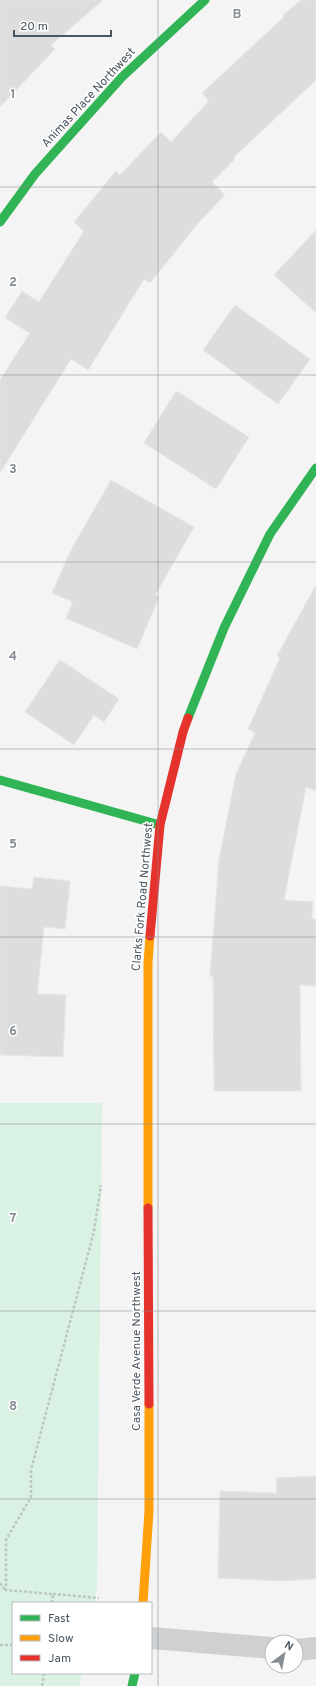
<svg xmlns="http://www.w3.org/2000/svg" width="316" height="1686" font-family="Overpass,sans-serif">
<rect width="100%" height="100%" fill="#f4f4f4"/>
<!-- green -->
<path fill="#d9f2e3" d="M0,1103h102l-5,484 -3,16h-81v70h69l-2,13h-80z"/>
<!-- building -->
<g fill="#ddddde" stroke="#e5e6e7">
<path d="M0,0h103l-52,45 4,4 -55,58z"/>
<path d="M301,0h15v80l-82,77 1,2 -23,23 13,13 -26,27 -49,61 -6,-4 -56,91 -17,-11 -71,114v-93l30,-47 -25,-15 17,-27 17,11 45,-71 -10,-9 42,-51 4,4 41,-43 10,10 38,-41 -7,-8 82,-76 -1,-2z"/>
<path d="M316,230v83l-42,-38z"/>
<path d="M235,305l75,54 -32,45 -75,-54z"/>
<path d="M176,391l73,46 -33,52 -72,-46z"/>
<path d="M111,480l83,47 -39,68 4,2 -22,52 -71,-31 7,-16 -21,-9 19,-43z"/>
<path d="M316,585v206l-10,-4 -22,113 29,2 -1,17h4v67l-16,-1 1,106h-87l-1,-114 -3,-1 9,-116 17,-86 19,-41 -7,-4 32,-71 -3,-2z"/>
<path d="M60,660l59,39 -15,23 -10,-7 -20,30 -49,-33z"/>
<path d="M34,877l36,4 -5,48 -21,-2 -7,67 29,1 -3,62 -63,-2v-169l32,3z"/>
<path d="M316,1476v103l-35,2 -63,-3 2,-87 57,2 -1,-15z"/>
</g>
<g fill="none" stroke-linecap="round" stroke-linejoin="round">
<!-- path -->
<g stroke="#bcc7c4" stroke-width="2.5" stroke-dasharray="3 2" stroke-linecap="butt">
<path d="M0,1583l5,7"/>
<path d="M53,1594l46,4"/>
<path d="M52,1603l1,-9 -47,-4v-50l25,-43v-27l63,-239 7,-46"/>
<path d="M0,1645h13"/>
<path d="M42,1686l2,-13"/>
</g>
<!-- street -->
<g stroke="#ced0d2" stroke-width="22">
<path d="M151,1638l121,10"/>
<path d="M296,1650l20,-2"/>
</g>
<!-- fast -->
<g stroke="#30b455" stroke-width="9">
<path d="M0,222l35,-48 87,-97 83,-77"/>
<path d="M188,718l36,-90 46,-94 46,-66"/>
<path d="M0,780l160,45"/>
<path d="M132,1686l3,-13"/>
</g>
<!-- slow -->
<g stroke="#ff9f0a" stroke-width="9">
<path d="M148,1208v-245l2,-27"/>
<path d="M143,1603l6,-92v-107"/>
</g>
<!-- jam -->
<g stroke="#e5322d" stroke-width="9">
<path d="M150,936l10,-111 23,-93 5,-14"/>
<path d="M148,1208l1,196"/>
</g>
</g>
<!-- grid -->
<path fill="none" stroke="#868d94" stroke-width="1" stroke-opacity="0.55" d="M158,0v1686M0,187h316M0,375h316M0,562h316M0,749h316M0,937h316M0,1124h316M0,1311h316M0,1499h316"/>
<g text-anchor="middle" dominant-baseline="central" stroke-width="3" stroke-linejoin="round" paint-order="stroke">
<!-- street labels -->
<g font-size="12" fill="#4a5661" stroke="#fff">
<text transform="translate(89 98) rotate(-47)">Animas Place Northwest</text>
<text transform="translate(143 897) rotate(-85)">Clarks Fork Road Northwest</text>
<text transform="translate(137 1351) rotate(-90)">Casa Verde Avenue Northwest</text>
</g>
</g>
<g font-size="13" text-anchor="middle" font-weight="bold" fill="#868d94" stroke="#fff" stroke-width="3" stroke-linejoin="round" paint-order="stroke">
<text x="237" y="18">B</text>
<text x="13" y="98">1</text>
<text x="13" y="286">2</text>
<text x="13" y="473">3</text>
<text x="13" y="660">4</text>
<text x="13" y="848">5</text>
<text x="13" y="1035">6</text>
<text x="13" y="1222">7</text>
<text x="13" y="1410">8</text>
</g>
<!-- legend -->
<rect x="12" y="1602" width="140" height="72" fill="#ffffff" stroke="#b7bbc0"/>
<rect x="20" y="1615" width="20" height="6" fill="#30b455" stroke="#b7bbc0"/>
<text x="48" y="1622" font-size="12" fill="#4a5661">Fast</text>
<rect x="20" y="1635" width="20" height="6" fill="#ff9f0a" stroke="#b7bbc0"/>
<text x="48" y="1642" font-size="12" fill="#4a5661">Slow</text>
<rect x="20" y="1655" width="20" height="6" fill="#e5322d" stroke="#b7bbc0"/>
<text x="48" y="1662" font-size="12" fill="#4a5661">Jam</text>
<!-- north arrow -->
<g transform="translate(284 1654) rotate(32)"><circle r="19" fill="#ffffff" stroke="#b7bbc0"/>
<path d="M0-3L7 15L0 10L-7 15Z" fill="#868d94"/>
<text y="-6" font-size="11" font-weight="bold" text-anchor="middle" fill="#4a5661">N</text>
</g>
<!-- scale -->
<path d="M14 30v6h97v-6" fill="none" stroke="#4a5661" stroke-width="2"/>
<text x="20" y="30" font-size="12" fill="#4a5661" stroke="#ffffff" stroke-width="3" paint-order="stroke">20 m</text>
</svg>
